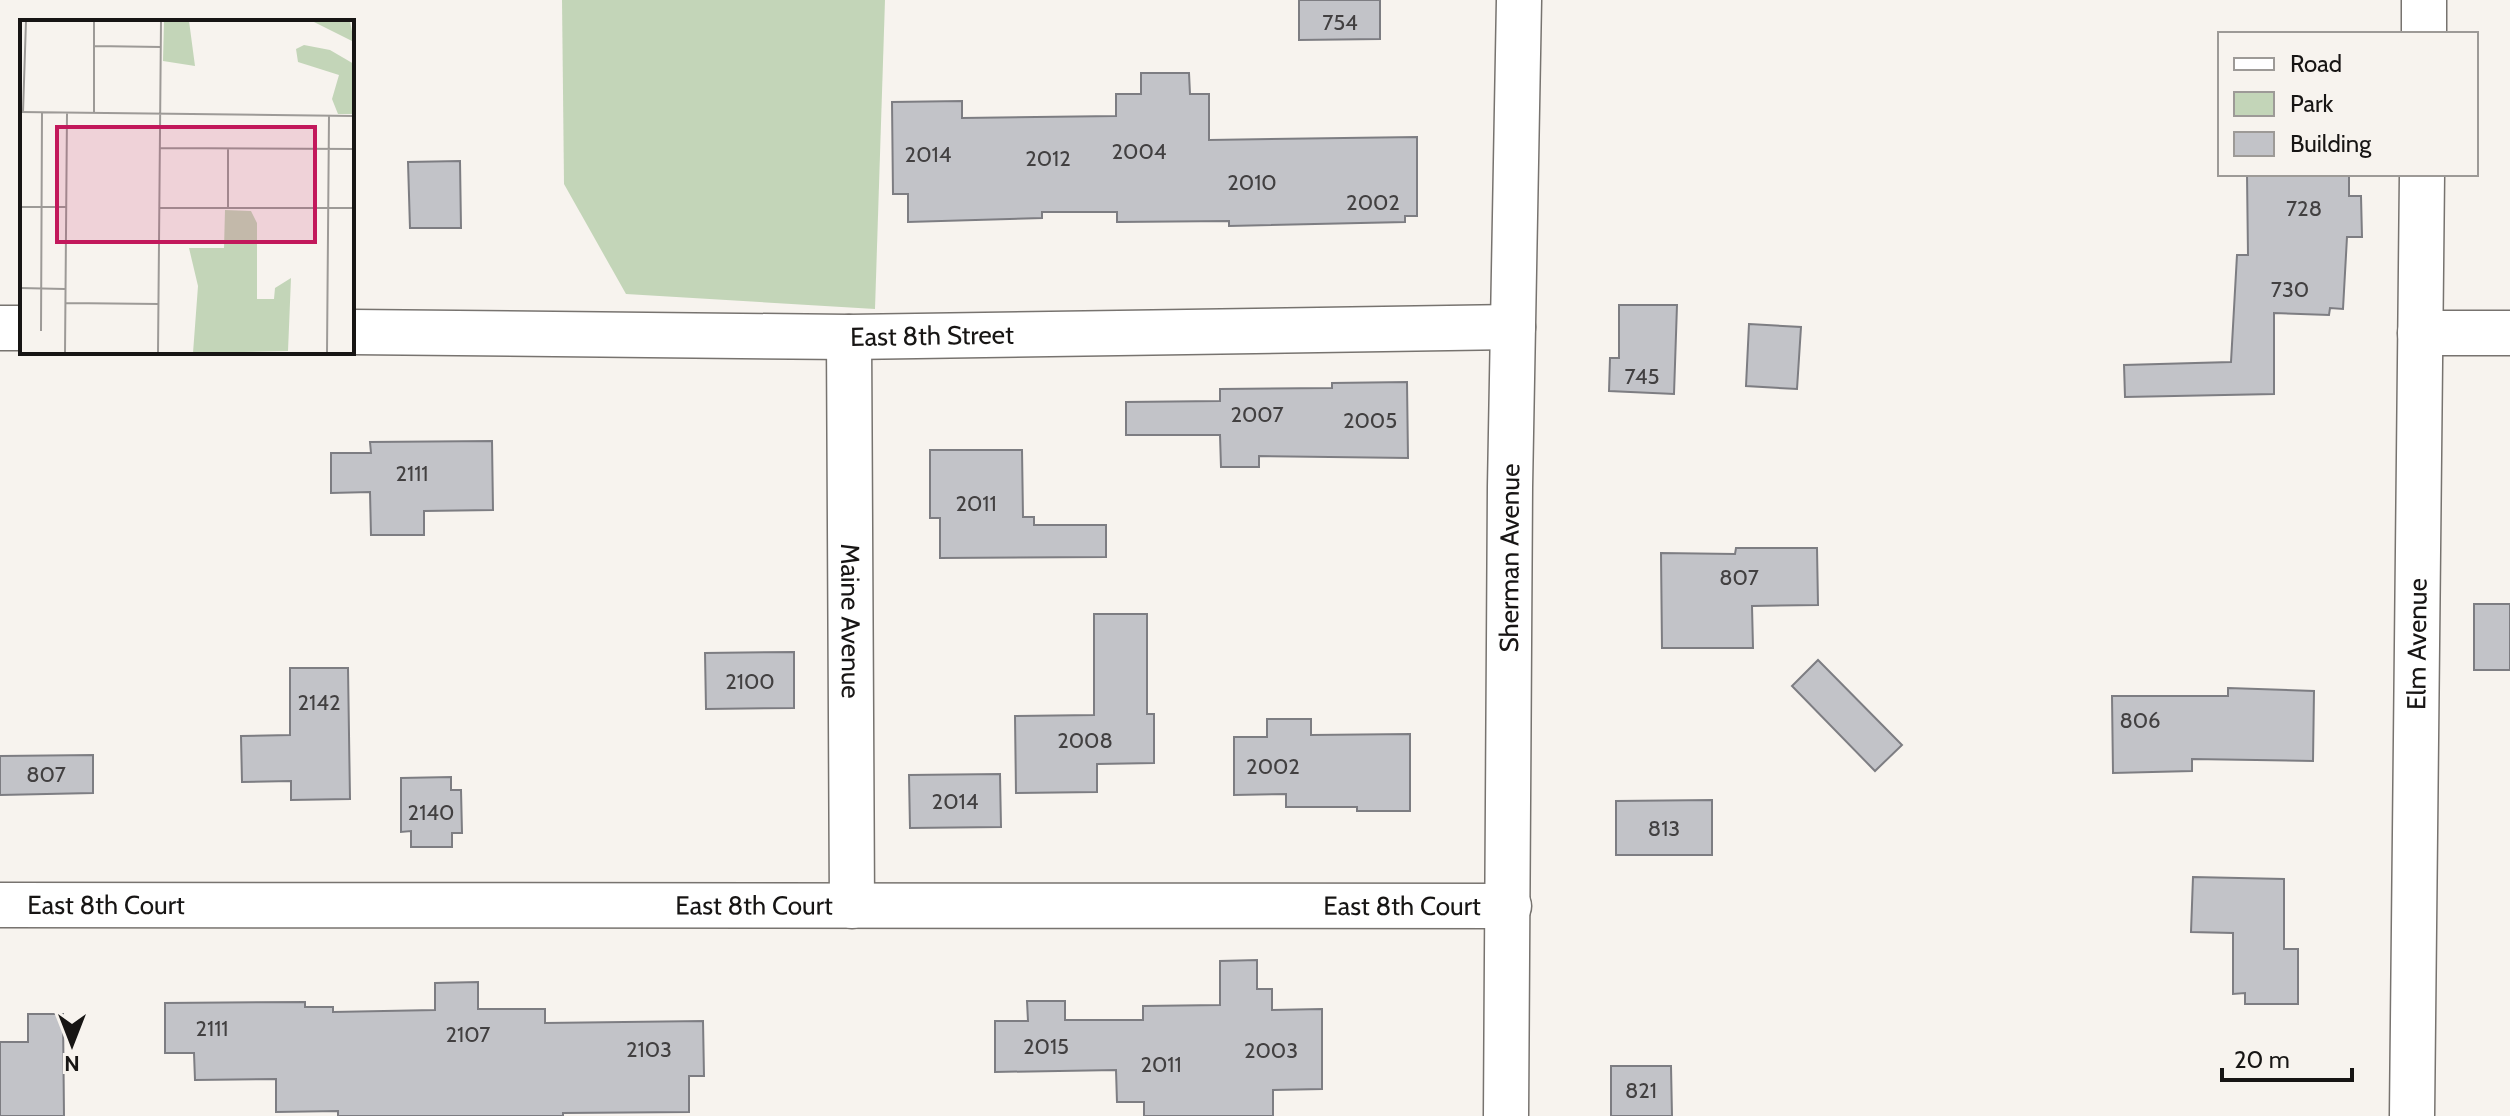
<svg xmlns="http://www.w3.org/2000/svg" width="2510" height="1116" font-family="Cabin,sans-serif">
<rect width="100%" height="100%" fill="#f7f3ee"/>
<!-- green -->
<path fill="#c3d5b8" d="M562,0h323l-10,309 -249,-15 -62,-110z"/>
<!-- building -->
<g fill="#c2c3c8" stroke="#7d7d82" stroke-width="2">
<path d="M1299,0h81v39l-81,1z"/>
<path d="M1141,73h48l1,21h19v46l208,-3v79h-12v6l-176,4v-5l-112,1v-10h-75v6l-134,4v-28h-15l-1,-92 70,-1v17l154,-2v-22h25z"/>
<path d="M460,161l1,67h-51l-2,-66z"/>
<path d="M2247,174h102v22h12l1,41h-15l-4,72 -13,-1 -1,7 -55,-2v81l-149,3 -1,-32 107,-3 6,-107h11z"/>
<path d="M1619,305h58l-3,89 -65,-3 1,-33h9z"/>
<path d="M1749,324l52,3 -4,62 -51,-3z"/>
<path d="M1407,382l1,76 -149,-2v11h-38l-1,-32h-94v-33l94,-1v-12l112,-1v-5z"/>
<path d="M492,441l1,69 -69,1v24h-53l-1,-43 -39,1v-40h40l-1,-11z"/>
<path d="M930,450h92l1,67h11v8h72v32l-166,1v-40h-10z"/>
<path d="M1736,548h81l1,57 -66,1 1,42h-91l-1,-95 74,1z"/>
<rect x="2474" y="604" width="36" height="66"/>
<path d="M1094,614h53v100h7v49l-57,1v28l-81,1 -1,-77 79,-1z"/>
<path d="M794,652v56l-88,1 -1,-56z"/>
<path d="M1818,660l84,85 -27,26 -83,-85z"/>
<path d="M290,668h58l2,131 -59,1v-19l-49,1 -1,-46 49,-1z"/>
<path d="M2228,688l86,3 -1,70 -121,-2v12l-79,2 -1,-77h116z"/>
<path d="M1267,719h44v16l99,-1v77h-53v-4h-71v-13l-52,1v-58h33z"/>
<path d="M93,755v38l-93,2v-39z"/>
<path d="M1000,774l1,53 -91,1 -1,-53z"/>
<path d="M451,777v13h10l1,43h-10v14h-41v-16l-10,1v-54z"/>
<path d="M1712,800v55h-96v-54z"/>
<path d="M2193,877l91,2v70h14v55h-53v-11l-12,1v-61l-42,-1z"/>
<path d="M1257,960v29h15v21l50,-1v80l-49,1v26h-129v-14h-27l-1,-32 -121,2v-51h33l-1,-20h38v19h78v-14l77,-1v-44z"/>
<path d="M478,982v27h67v14l158,-2 1,55h-15v36l-126,1v3h-225v-5l-62,1v-33l-81,1 -1,-27h-29v-50l140,-1v5h28v5l102,-2v-27z"/>
<path d="M28,1014h35l1,102h-64v-74h28z"/>
<path d="M1611,1066h60l1,50h-61z"/>
</g>
<g fill="none" stroke-linecap="round" stroke-linejoin="round">
<!-- minor casing -->
<g stroke="#77736f" stroke-width="47">
<g id="minor">
<path d="M2424,34v-34"/>
<path d="M0,328h22"/>
<path id="s1" d="M352,332l497,5 664,-10"/>
<path d="M2420,333h90"/>
<path id="s2" d="M849,337l3,569"/>
<path id="s3" d="M0,905l1509,1"/>
<path id="s4" d="M2412,1116l10,-942"/>
</g>
</g>
<!-- tertiary casing -->
<g stroke="#77736f" stroke-width="47">
<g id="tertiary">
<path id="s5" d="M1506,1116l4,-629 9,-487"/>
</g>
</g>
<!-- minor -->
<use href="#minor" stroke="#fff" stroke-width="44"/>
<!-- tertiary -->
<use href="#tertiary" stroke="#fff" stroke-width="44"/>
</g>
<g text-anchor="middle" dominant-baseline="central" stroke-width="6" stroke-linejoin="round" paint-order="stroke">
<!-- number labels -->
<g font-size="22" fill="#424041">
<text x="1340" y="22">754</text>
<text x="1139" y="151">2004</text>
<text x="928" y="154">2014</text>
<text x="1048" y="158">2012</text>
<text x="1252" y="182">2010</text>
<text x="1373" y="202">2002</text>
<text x="2304" y="208">728</text>
<text x="2290" y="289">730</text>
<text x="1642" y="376">745</text>
<text x="1257" y="414">2007</text>
<text x="1370" y="420">2005</text>
<text x="412" y="473">2111</text>
<text x="976" y="503">2011</text>
<text x="1739" y="577">807</text>
<text x="750" y="681">2100</text>
<text x="319" y="702">2142</text>
<text x="2140" y="720">806</text>
<text x="1085" y="740">2008</text>
<text x="1273" y="766">2002</text>
<text x="46" y="774">807</text>
<text x="955" y="801">2014</text>
<text x="431" y="812">2140</text>
<text x="1664" y="828">813</text>
<text x="212" y="1028">2111</text>
<text x="468" y="1034">2107</text>
<text x="1046" y="1046">2015</text>
<text x="649" y="1049">2103</text>
<text x="1271" y="1050">2003</text>
<text x="1161" y="1064">2011</text>
<text x="1641" y="1090">821</text>
</g>
<!-- street labels -->
<g font-size="26" fill="#171514" stroke="#f7f3ee">
<text stroke="none"><textPath href="#s1" startOffset="580">East 8th Street</textPath></text>
<text stroke="none"><textPath href="#s5" startOffset="558">Sherman Avenue</textPath></text>
<text stroke="none"><textPath href="#s2" startOffset="284">Maine Avenue</textPath></text>
<text stroke="none"><textPath href="#s4" startOffset="472">Elm Avenue</textPath></text>
<text stroke="none"><textPath href="#s3" startOffset="106">East 8th Court</textPath></text>
<text stroke="none"><textPath href="#s3" startOffset="754">East 8th Court</textPath></text>
<text stroke="none"><textPath href="#s3" startOffset="1402">East 8th Court</textPath></text>
</g>
</g>
<!-- overview -->
<g transform="translate(20 20)">
<rect width="334" height="334" fill="#f7f3ee"/>
<path d="M144,1h25l6,45 -32,-5zM292,1h38l4,21zM284,25l26,5 24,14v50h-16l-6,-15 7,-24 -41,-13 -2,-13zM205,190l26,1 6,12v76h17l1,-11 16,-10 -3,73 -95,2 5,-67 -9,-38h35z" fill="#c3d5b8"/>
<path fill="none" stroke="#9d9a97" stroke-width="2" d="M74,26l67,1M0,92l334,4M3,92l3,-91M74,94v-93M140,128l194,1M208,129v58M0,187h46M139,188h195M0,268l45,1M45,283l94,1M21,311l1,-218M45,333l2,-240M138,333l3,-332M307,333l2,-238"/>
<path fill="#c2185b" fill-opacity="0.15" stroke="#c2185b" stroke-width="4" d="M37,107h258v115h-258z"/>
<rect width="334" height="334" fill="none" stroke="#171514" stroke-width="4"/>
</g>
<!-- legend -->
<rect x="2218" y="32" width="260" height="144" fill="#f7f3ee" stroke="#9d9a97" stroke-width="2"/>
<rect x="2234" y="58" width="40" height="12" fill="#ffffff" stroke="#9d9a97" stroke-width="2"/>
<text x="2290" y="72" font-size="24" fill="#171514">Road</text>
<rect x="2234" y="92" width="40" height="24" fill="#c3d5b8" stroke="#9d9a97" stroke-width="2"/>
<text x="2290" y="112" font-size="24" fill="#171514">Park</text>
<rect x="2234" y="132" width="40" height="24" fill="#c2c3c8" stroke="#9d9a97" stroke-width="2"/>
<text x="2290" y="152" font-size="24" fill="#171514">Building</text>
<!-- north arrow -->
<g transform="translate(72 1044) rotate(180)" stroke="#f7f3ee" stroke-width="6" paint-order="stroke">
<path d="M0-6L14 30L0 20L-14 30Z" fill="#171514"/>
<text y="-12" font-size="22" font-weight="bold" text-anchor="middle" fill="#171514">N</text>
</g>
<!-- scale -->
<path d="M2222 1068v12h130v-12" fill="none" stroke="#171514" stroke-width="4"/>
<text x="2234" y="1068" font-size="24" fill="#171514" stroke="#f7f3ee" stroke-width="6" paint-order="stroke">20 m</text>
</svg>
